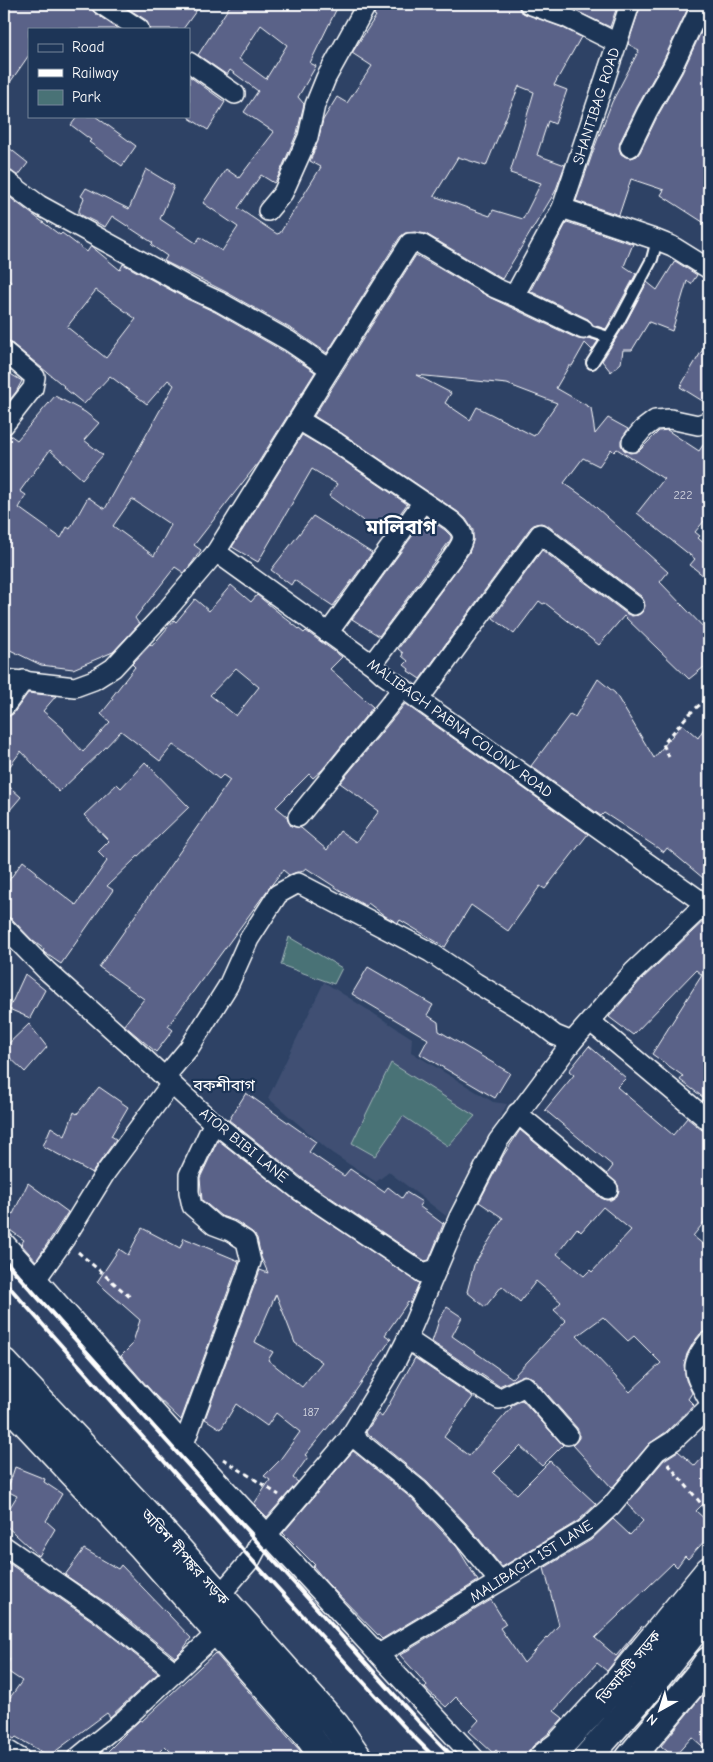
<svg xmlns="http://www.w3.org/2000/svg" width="713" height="1762" font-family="'Comic Neue','Noto Sans Bengali',sans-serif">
<rect width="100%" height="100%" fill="#2e4265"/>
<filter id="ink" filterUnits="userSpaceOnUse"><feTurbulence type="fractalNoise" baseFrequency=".02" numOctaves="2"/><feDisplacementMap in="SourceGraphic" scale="10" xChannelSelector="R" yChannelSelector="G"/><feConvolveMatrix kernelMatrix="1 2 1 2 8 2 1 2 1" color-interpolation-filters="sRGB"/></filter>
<g filter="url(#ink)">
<!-- built -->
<path fill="#3f5073" d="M324,982l88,56 -1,14 82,50 14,2 -61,112 -57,-44 -13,10 -44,-29 -64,-55z"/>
<!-- green -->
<g fill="#497276" stroke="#a4b8ba">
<path d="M289,937l53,31 -8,16 -53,-19z"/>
<path d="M391,1063l84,53 -27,30 -45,-30 -28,40 -23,-13z"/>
</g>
<!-- building -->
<g fill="#5a6288" stroke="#fff" fill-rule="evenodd">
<path d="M4,4h86l1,5 4,4 23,16h-89v26l-25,36z"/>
<path d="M125,4h76l-18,25h-33l-4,-9 -22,-14z"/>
<path d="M231,4h108l-29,59 6,3 -18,31 6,7 -7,29 -20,46 -3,4 -13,-8 -23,33 39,26 3,-1 41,-66 -11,-6 8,-20 5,-21 14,-23 10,6 25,-37 -20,-13 24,-37 -2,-1 4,-11h140l2,7 5,3 36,13 20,10 -27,48 13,5 -12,34 -7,-3 -11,34 28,10 -10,27 -53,87 -76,-45 -11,-2 -10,1 -5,4 -73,116 -32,-22 -69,-39 -62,-31 3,-5 -16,-11 2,-2 -41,-27 -7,11 -26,-13v-4l5,-12 -3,-2 5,-8 43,21 17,-40 28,17 -14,33 36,24 4,-6 22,14 16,-24 -35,-24 23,-34 13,9 35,-46 -30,-20 14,-21 -28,-21 -3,5 -29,-20zM261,25l26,20 -21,34 -27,-20zM519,86l15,6 -24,81 31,10 -18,36 -30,-9 -3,6 -56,-20 24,-39 28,9z"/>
<path d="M561,4h57l-8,23z"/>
<path d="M641,4h49l-28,59 -25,44 -17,35 -1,6 2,6 5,3 5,1 6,-2 3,-4 17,-35 25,-44 27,-58v211l-48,-31 3,-5 -33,-11 -12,36 -43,-14 19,-55 17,-44 27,-52 -11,-6z"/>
<path d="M189,76l36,26 -17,28 -19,-12z"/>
<path d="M78,116h17l41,30 -14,20 -33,-24 2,-2 -20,-15z"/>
<path d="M4,144l24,19 -10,13 -8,-6 -6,-2z"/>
<path d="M4,193l56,42 2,-2 25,19 4,-6 29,24 3,-6 64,35 28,13 68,39 32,21 -57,91 -64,82 7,5 -9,13 -8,10 -9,-6 -40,51 4,6 -26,28 -40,17 -32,-4 -37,-18v-199l6,-13 7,5 38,-44 30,16 14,11 -15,17 19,15 -21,24 -32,-29 -30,41 6,4 -7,13 42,30 6,-11 3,2 18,-32 17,12 69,-124 -6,-5 -21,24 -37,-28 -26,28 -21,-17 1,-1 -60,-49v-46l7,-9 -7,-6zM96,290l40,29 -30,39 -39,-31zM132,499l39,26 -17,31 -41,-30z"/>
<path d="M567,222l66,22 -9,22 12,8 -30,55 -13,-4 -5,-6 -58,-28z"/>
<path d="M416,255l75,43 87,41 6,1 5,-2 9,3 -6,9 -7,-7 -13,23h-3l-13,22 35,20 4,26 13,-16 20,11 -7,11v5l3,5 6,3 6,-1 4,-2 19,-19 8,-1 32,21 10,-15v79l-14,17 5,4 -2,2 8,7 3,-4v39l-19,-15 5,-6 -58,-46 27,-34 -47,-30 -3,3 -3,-3 -12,17 -16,-8 -19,25 23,16 81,73 -8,10 49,51v30l-20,16 -65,-63 -25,29 -54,-42 -2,1 -4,-3 -25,33 -21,-16 49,-68 85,64 5,2 6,-1 5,-4 2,-5 -1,-5 -3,-5 -94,-71 -6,-2 -6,1 -4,3 -111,152 -12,-8 1,-2 -5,-4 4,-4 -6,-5 1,-3 -5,-4 71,-96 4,-12v-11l-7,-11 -8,-7 -115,-78 -29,-18zM416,375l91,9 50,19 -23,33 -57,-29 -7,13 -25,-17 6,-10z"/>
<path d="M675,261l22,14 -6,9 -4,-3 -15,50 -23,-9 -17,28h-9l-2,13 -10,9 -9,-11 23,-37 22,-42 10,8z"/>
<path d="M709,339v66l-29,-18z"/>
<path d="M4,370l18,11 -6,11 -12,15z"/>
<path d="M302,435l29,17 76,52 -23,32 -55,-40 8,-12 -25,-15 -54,93 -26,-15z"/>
<path d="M313,516l59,37 -39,53 -39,-26 -3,5 -20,-15z"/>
<path d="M426,517l19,13 6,6v3l-72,97 -27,-17z"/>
<path d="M231,585l20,17 6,-7 47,38 2,-2 36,26 -12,12 43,38 -51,63 -9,8 -4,-4 -33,33 11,9 1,5 3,5 10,2 26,22 13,-19 16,11 23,-31 -39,-28 65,-79 183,130 -43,55 -5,-3 -32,45 -37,-26 -26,42 -45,-27 -2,3 -13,-7 -17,-13 -2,3 -14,-8 -46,-30 -5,4h-4l-8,3 -6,-5 -14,18 -101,138 5,4 -17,22 -32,-27 20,-26 -45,-32 131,-187 -7,-5 -4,4 -25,-20 -21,-14 -13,16 -39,-30 -18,19 -44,42 -38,-41 -17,23v-56l9,-4 15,-21 28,3 -13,15 21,18 -1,1 20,22 27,-30 -9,-8 12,-15 -2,-1 24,-31 -3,-3 19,-20 1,2 22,-26 2,2 19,-23 14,12zM236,668l23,19 -23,29 -26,-21z"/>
<path d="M598,679l17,14 39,65 28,-34 16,14 11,-18v163l-42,-35 -3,4 -60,-39 -3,3 -70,-50 39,-52 5,3z"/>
<path d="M145,762l44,45 -82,79 6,4 -52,74 -16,-11 -2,-2 1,-2 -11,-8 -21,-22 -8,-3v-29l19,-26 14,11 -1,2 40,31 31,-44 -9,-9 11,-11 -25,-26 33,-31 4,4z"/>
<path d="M4,782l17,15 -17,20z"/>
<path d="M709,916v191l-7,-6 2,-3 -24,-18 3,-4 -31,-22 50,-79 -6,-5 -63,65 -24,-18 32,-37z"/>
<path d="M368,967l65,38 -6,10 11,7 1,9 71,42 -15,25 -75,-44 8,-15 -76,-45z"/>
<path d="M25,974l20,16 -15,28 -21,-9z"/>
<path d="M29,1024l18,23 -22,25 -21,-20v-4z"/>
<path d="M589,1046l37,32 -9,9 56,48 14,-17 15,12 7,2v84l-16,20 16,13v81l-9,4 -7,9 -6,11 -3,11 2,15 6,13 -4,6 6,6 -28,27 -17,12 -37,44 -39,-43 6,-7v-6l-2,-4 -44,-50 -9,-3 -25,11 -67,-44 7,-22 8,-13 15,10 -10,19 60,42 54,-57 -12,-11 7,-8 -25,-21 -16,21 -18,-16 -17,21 -18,-15 7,-27 29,-47 -24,-16 24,-46 17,-26 81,68 5,2h5l6,-4 2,-6 -1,-5 -11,-11 6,-8 -68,-56 29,-35 -5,-4zM603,1207l28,23 -39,42 -2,-2 -6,6 -27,-22 20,-26 4,4zM603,1317l25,24 6,-5 27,27 -31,29 -53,-56z"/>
<path d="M99,1087l29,20 -17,29 5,3 -24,34 -49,-27 8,-19 14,9 9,-24 3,2z"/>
<path d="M246,1093l70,49 -7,10 35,24 6,-7 34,23 4,-5 14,11 4,-6 16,10 -3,4 24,18 1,-2 -15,38 -4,1 -119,-80 -77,-61z"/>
<path d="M218,1140l75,59 126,84 -9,21 -2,-2 -23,33 6,4 -47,69 -39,47 3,2 -15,21 5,4 -31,35 -13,-13 16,-24 -6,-4 15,-15 21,-29 -24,-19 -9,13 -31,-22 -15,25 -16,-10 55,-149 8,3 -7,-16 -4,-19 -5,-6 -16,-11 -15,-5 -19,-16 -2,-22zM276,1294l19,49 27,19 -20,25 -34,-27 5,-8 -18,-10z"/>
<path d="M28,1183l40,29 -32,49 -15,-17 3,-4 -20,-14v-18l9,6z"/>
<path d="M142,1228l38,20 4,-10 55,23 -58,159 -27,-26 -33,-38 11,-11 8,-25 -43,-38 22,-33 9,6z"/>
<path d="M415,1358l58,39 -29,40 25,19 43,-49 -2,-1 12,-6 41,45 -21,21 -22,-20 -27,27 24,21 33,-33 46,43 -18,17 -76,46 -36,-44 -39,-41 -61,-50 12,-18 4,3z"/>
<path d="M709,1450v48l-13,13 13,12v13l-21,23 -3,-3 -8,11 -4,-4 -78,75 21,18 26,-30 -35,45 -10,-8 -43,48 9,7 -14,15 -16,13 -4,6 -1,6h-23l-9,-8 -3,3 -24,-22 10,-11 -23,-23 -10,10 -21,-19 2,-3 -27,-30 91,-55 15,24 -6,4 24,35 35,-38 -15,-57 47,-28 22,-21 17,16 13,-14 -16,-17 37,-44 14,-9 17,15z"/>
<path d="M353,1451l58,47 46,49 21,34 -96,58 -55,-56 -14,-17 2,-1 -32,-32z"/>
<path d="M15,1467l30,12 -1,3 18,12 -16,27 9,8 -16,27 -35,-32v-7l13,-21 -10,-5z"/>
<path d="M84,1549l34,20 3,-4 70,73 -7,10 -9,9 -67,-53 -43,-29z"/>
<path d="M4,1560l90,62 64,51 -48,44 -3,-4 -58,43 -33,-19 -2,2 -10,-6v-27l18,-25 -18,-12 6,-10 -6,-5v-12l6,-10 -6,-3z"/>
<path d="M215,1653l87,100 -7,5h-118l-12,-12 -12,12h-52l25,-25 14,-13 2,1z"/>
<path d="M709,1687v65l-17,-15 -18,20 -13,-11z"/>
</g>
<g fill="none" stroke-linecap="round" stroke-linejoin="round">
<!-- service casing -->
<g stroke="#fff" stroke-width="14">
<g id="service">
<path d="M583,329l25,8"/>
<path d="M592,363l27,-42 33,-62 5,-19"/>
</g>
</g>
<!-- minor casing -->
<g stroke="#fff" stroke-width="22">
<g id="minor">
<path d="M101,4l38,25"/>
<path d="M529,4l36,13 52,26"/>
<path d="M189,62l46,32"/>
<path d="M630,147l17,-35 25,-44 30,-64"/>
<path d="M4,179l35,26 153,84 28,13 69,39 41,28"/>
<path d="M562,208l68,-204"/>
<path d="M268,211l15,-18 25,-56 7,-32 11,-27 41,-74"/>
<path d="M514,296l69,33"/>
<path d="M4,351l31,26 -2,11 -29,37"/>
<path d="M299,420l38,23 115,78c16,14 12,20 0,37l-80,106"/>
<path d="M632,442l11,-13 12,-9 15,-1 28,6 11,-4"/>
<path d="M216,552l157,113 11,10 321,229"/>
<path d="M328,633l95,-131"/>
<path d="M4,679l71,8 19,-7 19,-12 53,-57 50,-59 114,-183 80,-126h5l6,1 74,44 19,8 48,-88 95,32 15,6 37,23"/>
<path d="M419,699l121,-165 94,71"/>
<path d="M4,707l20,-27"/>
<path d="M298,817l105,-129"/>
<path d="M4,927l42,43 85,76 76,71 92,73 124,83 14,-4"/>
<path d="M591,1022l118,99"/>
<path d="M165,1077l24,-29 39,-62 21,-47 29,-45 20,-11 132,69 46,31 49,29 30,23 17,7"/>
<path d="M517,1113l91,76"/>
<path d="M4,1242l180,202 290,314"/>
<path d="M37,1278l27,-38 42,-68 65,-88"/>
<path d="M407,1339l73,49 19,11 26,-13 43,49"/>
<path d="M709,1341c-23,27 -14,33 0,60"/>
<path d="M351,1435l68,55 38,40 42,51"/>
<path d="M184,1444l67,-182 -5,-21 -16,-10 -16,-6 -22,-19 -3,-14v-17l25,-53"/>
<path d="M4,1546l97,67 74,59"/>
<path d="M219,1596l32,-37 8,-15 89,-104 48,-79 11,-22 52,-122 39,-76 74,-99 61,-70 72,-68 4,-2"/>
<path d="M379,1654l206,-124 26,-24 46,-55 16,-10 36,-34"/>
<path d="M4,1748l16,10"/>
<path d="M77,1758l49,-40 92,-86"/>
</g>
</g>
<!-- primary casing -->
<g stroke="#fff" stroke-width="31">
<g id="primary">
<path d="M4,1363l144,153 187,209 23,33"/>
<path d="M4,1399l139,148 162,184 20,27"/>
<path d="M543,1758l17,-13 52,-56 97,-118"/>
<path d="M587,1758l54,-61 68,-85"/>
<path d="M630,1758l70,-84 9,-13"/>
</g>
</g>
<!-- path -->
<g stroke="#fff" stroke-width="3" stroke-dasharray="5 4" stroke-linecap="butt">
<path d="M669,757l-6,-13 25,-29 21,-18"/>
<path d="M78,1252l52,45"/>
<path d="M223,1459l56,36"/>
<path d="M668,1464l41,49"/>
</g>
<!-- service -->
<use href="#service" stroke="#1d3557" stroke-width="10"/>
<!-- minor -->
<use href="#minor" stroke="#1d3557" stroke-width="19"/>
<!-- primary -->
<use href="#primary" stroke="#1d3557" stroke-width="28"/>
<!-- rail -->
<g stroke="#fff" stroke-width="4">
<path d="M4,1260l414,461 36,37"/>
<path d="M4,1281l247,278 158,173 26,26"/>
</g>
</g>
</g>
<g text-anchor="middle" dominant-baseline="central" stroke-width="4.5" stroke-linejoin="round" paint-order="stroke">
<!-- number labels -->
<g font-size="12" fill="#d6d8e1">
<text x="683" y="495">222</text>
<text x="311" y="1412">187</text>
</g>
<!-- street labels -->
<g font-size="15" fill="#fff" stroke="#1d3557">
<text transform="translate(596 106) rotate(-72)">SHANTIBAG ROAD</text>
<text transform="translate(460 728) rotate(36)">MALIBAGH PABNA COLONY ROAD</text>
<text transform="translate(244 1145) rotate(39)">ATOR BIBI LANE</text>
<text transform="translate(185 1557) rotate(48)">অতিশ দীপঙ্কর সড়ক</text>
<text transform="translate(531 1561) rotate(-32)">MALIBAGH 1ST LANE</text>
<text transform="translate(629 1667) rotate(-50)">ডিআইটি সড়ক</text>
</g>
<!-- neighbourhood labels -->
<g font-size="16" fill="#fff" stroke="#1d3557">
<text x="224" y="1086">বকশীবাগ</text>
</g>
<!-- district labels -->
<g font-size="20" font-weight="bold" fill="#fff" stroke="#1d3557">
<text x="401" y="527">মালিবাগ</text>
</g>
</g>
<!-- margin -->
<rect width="713" height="1762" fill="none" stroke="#1d3557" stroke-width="20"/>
<rect x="10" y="10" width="693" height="1742" fill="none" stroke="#fff" stroke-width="2" filter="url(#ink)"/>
<!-- legend -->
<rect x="28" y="28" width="162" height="90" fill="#1d3557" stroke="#77869a"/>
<rect x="38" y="44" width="25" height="8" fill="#1d3557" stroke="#77869a"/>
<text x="72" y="52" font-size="15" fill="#ffffff">Road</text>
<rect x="38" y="69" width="25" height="8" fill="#ffffff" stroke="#77869a"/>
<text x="72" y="78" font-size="15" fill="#ffffff">Railway</text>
<rect x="38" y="90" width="25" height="15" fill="#497276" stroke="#77869a"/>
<text x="72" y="102" font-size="15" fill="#ffffff">Park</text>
<!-- north arrow -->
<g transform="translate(660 1710) rotate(219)" stroke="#1d3557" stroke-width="4" paint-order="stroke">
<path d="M0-4L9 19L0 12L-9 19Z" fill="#ffffff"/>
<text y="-8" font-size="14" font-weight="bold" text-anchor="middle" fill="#ffffff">N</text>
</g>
</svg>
